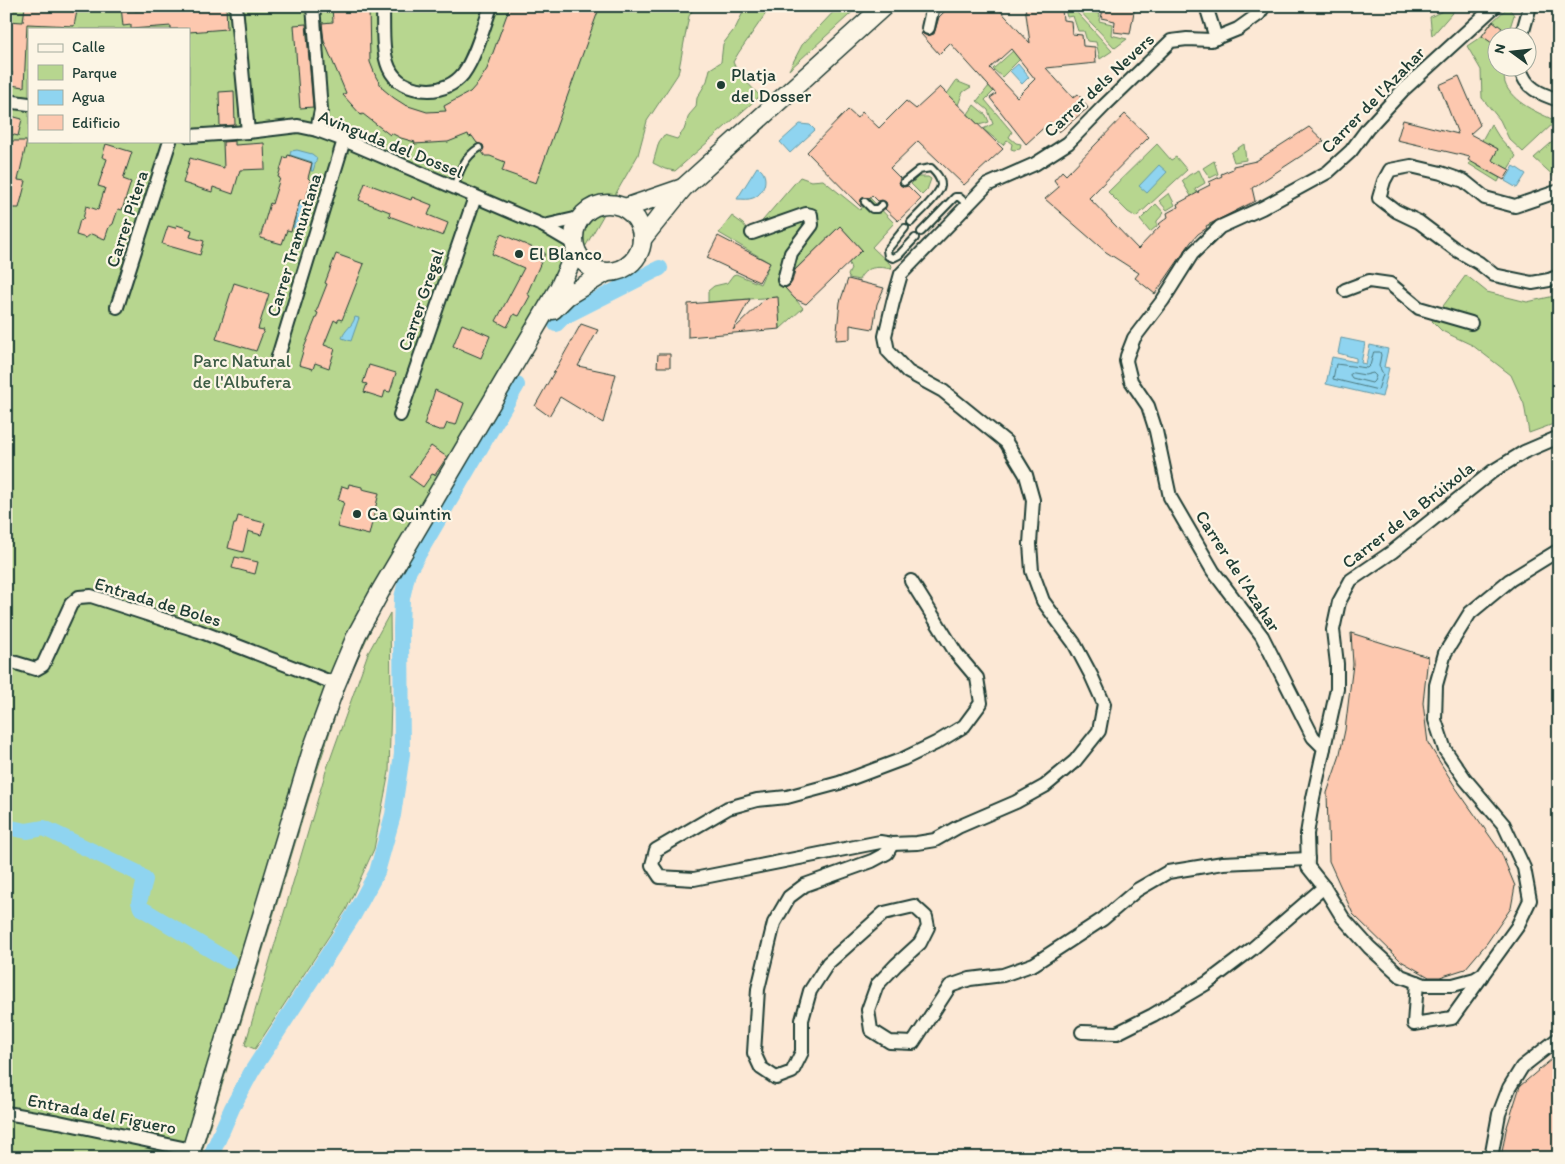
<svg xmlns="http://www.w3.org/2000/svg" width="1565" height="1164" font-family="Itim,sans-serif">
<rect width="100%" height="100%" fill="#fce8d5"/>
<filter id="ink" filterUnits="userSpaceOnUse"><feTurbulence type="fractalNoise" baseFrequency=".02" numOctaves="2"/><feDisplacementMap in="SourceGraphic" scale="10" xChannelSelector="R" yChannelSelector="G"/><feConvolveMatrix kernelMatrix="1 2 1 2 8 2 1 2 1" color-interpolation-filters="sRGB"/></filter>
<g filter="url(#ink)">
<!-- green -->
<g fill="#b7d68f" stroke="#6b8a62" fill-rule="evenodd">
<path d="M6,6h689l-6,10 -11,58 -31,47 -9,34 -241,419 -51,109 -30,91 -116,384h-194zM29,29h160v112h-160z"/>
<path d="M746,6h25l-32,46 -6,10 5,11 22,23 -85,75 -10,-2 -12,-6 6,-21 5,-7 13,4 7,-9 5,-15 7,-8 1,-9 10,-17 3,-12 11,-7 2,-18 13,-17z"/>
<path d="M839,6h20l-70,64 13,-25z"/>
<path d="M1064,6h7l41,45 -12,8 -4,-17 -9,-1 -3,-10h-6l-5,-15 -6,1z"/>
<path d="M1075,6h12v4l13,4 -1,7 13,3 -1,11 16,4 -12,9z"/>
<path d="M1453,6h5l-26,30 -2,-19z"/>
<path d="M1508,7l6,8 -7,22 -9,1v30h6c0,5 0,11 1,15 7,20 34,30 51,38l-33,31 -14,-13 -9,-19 -18,-22 -1,-28 -14,-24 15,-10 8,-12z"/>
<path d="M1024,41l-4,18 -18,18 -9,-8z"/>
<path d="M991,71l5,18 -11,11 27,32 -3,5 7,6 5,1 -1,5 -6,1 -3,-1 1,-5 -5,-4 -4,5 -20,-16 10,-5 -5,-14 -11,-9 12,-15 -6,-6z"/>
<path d="M956,81l15,6 -8,5 -5,13 -11,-11z"/>
<path d="M974,105l12,10 3,7 -10,3 -11,-11z"/>
<path d="M1491,124l8,13 17,19 -8,13 -16,-9 6,-11 -11,-6 -11,22 24,13 -2,4 -29,-18z"/>
<path d="M1559,136v43h-2l-23,-21z"/>
<path d="M1157,144l14,16 5,-3 11,13 -51,47 -8,-5 -20,-20z"/>
<path d="M1244,144l2,16 -12,2 -3,-9z"/>
<path d="M1214,161l4,13 -8,4 -7,-10z"/>
<path d="M1199,170l6,13 -10,6 19,33 -5,4 -27,-45 7,-6z"/>
<path d="M800,177l11,4 12,-1 37,30 10,-12 24,25 -22,24 20,19 -1,3c-13,-3 -26,-3 -32,11l-10,-2 -1,-3 3,-6 -2,-6 13,-13 -22,-24 -59,57 22,25 -23,21 -3,-32 -69,5v-11l6,-5 13,-3 6,-8 3,-1 24,10 10,-21 -51,-30 13,-17 11,8 8,10z"/>
<path d="M918,177h10l3,2 -4,11 -5,5 -11,-11z"/>
<path d="M1169,193l6,12 -8,5 -8,-9z"/>
<path d="M1156,204l8,9 -7,8v5l-7,6 -10,-12z"/>
<path d="M1466,275l21,17 40,10 32,-7v127l-30,11 -5,-29 -13,-29 -39,-30 -30,-14 -10,-10z"/>
<path d="M390,613l1,87 -2,72 -15,77 -28,61 -91,139 -10,-4 81,-274 42,-118z"/>
</g>
<!-- water -->
<g fill="#8fd4f0" stroke="#6298a5">
<path d="M1018,64l11,13 -7,7 -12,-13z"/>
<path d="M800,124l10,1 5,5 -25,23 -10,-11z"/>
<path d="M297,150l15,4 5,4 -4,13h-2l1,-9 -22,-7 1,-4z"/>
<path d="M1159,165l8,7 -20,21 -8,-7z"/>
<path d="M1514,166l12,8 -9,14 -12,-7z"/>
<path d="M757,167c13,6 9,26 -4,31 -5,2 -10,1 -16,1z"/>
<path d="M294,202l14,5 -7,23 -8,-2 5,-19 -6,-2z"/>
<path d="M355,317l4,1 -8,23 -9,-3c3,-9 11,-12 13,-21z"/>
<path d="M1341,338l24,5 -4,20 5,1 4,-19 18,4 -4,18 5,1 -7,29 -56,-13 6,-27 24,5v-4l-18,-5z"/>
</g>
<g fill="none" stroke-linecap="round" stroke-linejoin="round">
<!-- shore -->
<g stroke="#4c797f" stroke-width="1">
<path d="M1374,352h6l1,3 -2,11 4,8 -5,16 -45,-11 3,-15 31,4 3,-3z"/>
<path d="M1353,373l12,2 8,-2 3,3 -2,5 -2,2 -20,-5 -2,-3z"/>
</g>
<!-- canal -->
<g stroke="#8fd4f0" stroke-width="16">
<path d="M556,324l7,-7 97,-49"/>
<path d="M6,827l21,4 17,-3 92,44 9,8 -6,22 2,6 88,53"/>
<path d="M210,1158l22,-50 20,-37 101,-155 24,-44 16,-57 9,-61 -1,-126 1,-30 6,-26 109,-187"/>
</g>
</g>
<!-- building -->
<g fill="#fdc8af" stroke="#1f3d34" fill-rule="evenodd">
<path d="M25,6h53l-4,20 -47,-2 -3,63 -13,-2 1,-13h-6v-51l17,1z"/>
<path d="M121,6h14v5l34,-3v-2h57l1,23 -38,3v-3h-18v-3l-40,3v-4l-8,1z"/>
<path d="M332,6h37l1,56 6,15 7,12 11,9 11,7 22,7 19,-1 -2,-5 26,-14 8,-9 9,-14 23,-63h90l-64,177 -34,-12 3,-9 -15,-6h-5l-3,-4 2,-4 -1,-3 -6,-2 -5,-7 -3,1 -1,-3 -20,8 -34,2 1,-2 -14,-4 -10,-5 -1,2 -27,-21 -2,1 -18,-20 3,-2 -22,-52 -2,-18 11,-1z"/>
<path d="M950,6h46l34,37 -5,-37h26l11,3 1,11 8,1 1,13 10,1 1,11 12,1 1,16 -50,5 27,30 5,-4 10,14 -29,24 -9,-10 -24,22 -36,-46 6,-4 -46,-51 -11,11 -18,-20 1,-1 5,3 7,-2 5,-17zM1011,49l24,30 -18,18 -27,-29z"/>
<path d="M1104,6h31l-5,28 -16,-2 1,-11 -14,-3z"/>
<path d="M1493,21l9,7 -10,15 -10,-7z"/>
<path d="M306,24l7,83 -13,1 -6,-83z"/>
<path d="M1459,76l21,49 -10,9 28,15 -6,11 18,10 -6,10 -36,-20 2,-3 -73,-17 6,-20 55,14 -19,-49z"/>
<path d="M940,87l63,62 -39,36 -46,-44 -28,27 10,10 -1,4 1,3 4,2 4,-1 13,13 -23,22 -13,-12 2,-4 -1,-3 -4,-2 -4,1 -6,-6 -3,4 -5,-2 -3,2v8l-54,-55 41,-42 9,8 5,-6 17,16 27,-27 10,8z"/>
<path d="M234,91l1,34 -15,1 -1,-34z"/>
<path d="M1125,114l24,23 -60,61 49,51 22,-23 -1,-2 9,-7 -1,-4 11,-6 -1,-3 22,-12 -1,-1 12,-6 -1,-3 13,-6 -1,-2 12,-5v-3l23,-5 53,-34 15,14 -72,47 3,13 -49,25 1,2 -9,6 -7,8 -36,52 -20,-16 4,-5 -33,-21 -61,-53 14,-12 -5,-7 8,-9 4,4z"/>
<path d="M11,116l11,3 -4,17 -11,-3z"/>
<path d="M10,141h17l-9,39 8,1 -7,27h-13v-50z"/>
<path d="M235,141v4l29,-2 1,26 -25,1 -7,24 -20,-7 -1,5 -29,-9 7,-25 34,10 -1,-26z"/>
<path d="M106,144l26,8 -9,27 8,3 -9,28 -4,-1 -5,15 -4,3 -4,12 -14,-5 -5,4 -10,-3 4,-15 3,-1 3,-13 12,4 7,-22 -7,-2 9,-27 -5,-2z"/>
<path d="M288,155l24,8 -4,15 3,3 -6,21 -5,-2 -9,31 -4,-1 -5,14 -22,-6 10,-35 2,1 8,-26 -2,-1 6,-20 3,1z"/>
<path d="M365,183l46,17 1,-3 20,8 -4,10 20,8 -5,13 -54,-20 1,-4 -31,-12z"/>
<path d="M177,225l15,5 -2,7 14,4 -4,14 -38,-11 6,-18 7,2z"/>
<path d="M840,226l22,24 -56,54 -11,-5 -10,-11 4,-2 3,-4 3,-12z"/>
<path d="M501,234l44,19 -18,41 3,2 -11,20 -5,-2 -7,13 -11,-6 28,-53 -32,-14z"/>
<path d="M718,236l52,27 -11,19 -52,-24z"/>
<path d="M336,254l28,10 -22,56 -3,-1 -2,3 -3,-2 -10,25 11,4 -6,19 -14,-5 -2,6 -14,-4 5,-17 14,-35 -2,-1 11,-28 -2,-1z"/>
<path d="M848,279l36,9 -7,16 -4,25 -23,-4v14l-14,1 4,-38z"/>
<path d="M234,283l35,11 -11,35 6,1 -8,21 -40,-12z"/>
<path d="M778,297l2,32 -92,8v-33l62,-5 -17,31 33,-32z"/>
<path d="M462,324l28,12 -9,22 -28,-12z"/>
<path d="M581,324l17,6 -20,36 38,8 -13,49 -43,-26 -11,19 -14,-10z"/>
<path d="M658,354h12v13h-13z"/>
<path d="M369,365l27,8 -6,19 -5,-1 -2,7 -19,-6 3,-8 -4,-1z"/>
<path d="M435,390l29,13 -8,22 -9,-2 -3,7h-5l-15,-5z"/>
<path d="M431,446l16,11 -12,18 -3,-1 -9,13 -14,-10z"/>
<path d="M349,484l13,3v2l17,4 -10,42 -32,-8 7,-25 -6,-2 4,-14 6,2z"/>
<path d="M238,516l27,7 -4,12 -13,-4 -5,21 -15,-4 6,-24h2z"/>
<path d="M235,557l23,5 -3,12 -23,-6z"/>
<path d="M1351,633l77,24 -5,46 5,40 28,45 45,64 14,34 -4,22 -24,35 -22,26 -25,8h-11l-28,-16 -48,-47 -24,-53 -2,-68 12,-35 6,-28 8,-66z"/>
<path d="M1559,1053v105h-58l5,-28 14,-44z"/>
</g>
<g fill="none" stroke-linecap="round" stroke-linejoin="round">
<!-- lane casing -->
<g stroke="#1f3d34" stroke-width="10">
<g id="lane">
<path d="M904,182l15,-12 12,-2c5,5 10,10 10,17 -1,10 -23,29 -30,37"/>
<path d="M454,188c5,-16 10,-31 25,-40"/>
<path d="M865,202l7,7h5l5,-4"/>
<path d="M905,228l-18,22 1,6 5,2 6,-3 16,-17"/>
<path d="M921,232l34,-35h4l9,8"/>
</g>
</g>
<!-- street casing -->
<g stroke="#1f3d34" stroke-width="16">
<g id="street">
<path d="M236,6l12,126"/>
<path d="M313,6l8,104 -4,20"/>
<path d="M383,6c1,39 -6,83 46,84 13,0 26,-6 34,-16 12,-16 21,-48 28,-68"/>
<path d="M1206,6l10,32"/>
<path d="M1495,6l-92,84 -35,38 -17,23 -23,21 -66,36 -42,19 -28,27 -29,46 -29,38 -7,18 -1,5 5,20 17,25 8,25 14,66 43,74 49,65 51,101 11,11 -11,50 -6,36 1,33 16,20 19,31 26,29 32,29 24,9h28l22,-6 8,-5 34,-47 13,-27 -6,-32 -20,-43 -39,-46 -20,-29 -10,-30 1,-35 9,-32 25,-40 40,-33 49,-30"/>
<path d="M928,28l5,-22"/>
<path d="M1521,38l9,-32"/>
<path d="M1520,68c5,20 20,26 39,32"/>
<path d="M6,101l23,3"/>
<path d="M189,136l59,-4 50,-6 19,4 27,10 200,86 29,17"/>
<path d="M1559,191l-44,15 -30,-8 -21,-17 -23,-8 -30,-7 -21,4 -6,11 -5,17 17,13 23,11 36,27 24,14 15,12 38,8 17,-3 10,-4"/>
<path d="M544,226l35,-8"/>
<path d="M752,233l54,-19 5,1 1,10 -21,28 -7,27"/>
<path d="M1345,290l24,-9 21,3 29,24 52,15"/>
<path d="M117,307l53,-166"/>
<path d="M277,360l67,-220"/>
<path d="M400,415l75,-218"/>
<path d="M911,581l45,72 21,25 4,25 -17,23 -28,17 -33,16 -64,24 -52,14 -30,3 -29,8 -72,42 -4,15 8,12 34,2 186,-37 12,2 25,-1 18,-3 23,-13 58,-25 29,-16 30,-25 24,-30 5,-27 -13,-29 -17,-32 -31,-42 -11,-30 -2,-27 3,-44 -7,-25 -20,-33 -63,-51 -35,-19 -20,-21 -3,-15 8,-34 8,-28 86,-89 48,-21 33,-21 36,-37 67,-65 16,-2 24,1 27,-11 21,-15 5,-8"/>
<path d="M6,660l30,9 7,-4 28,-61 8,-7 12,-1 108,35 137,53"/>
<path d="M1324,748l13,-59v-25l-4,-34 6,-28 12,-22 41,-28 101,-81 31,-19 35,-15"/>
<path d="M892,844l-5,9 -15,8 -67,24 -16,12 -15,26 -16,66 -4,64 7,15 15,10 16,-6 10,-20v-32l8,-29 18,-28 56,-50 30,-7 12,11 2,10 -8,16 -24,22 -19,20 -9,25 3,20 19,12 23,1 37,-57 20,-7 33,-4 31,-11 69,-45 34,-29 31,-18 55,-9 85,-4"/>
<path d="M1417,982l-3,42 38,-6 30,-42"/>
<path d="M1082,1032l35,1 36,-18 54,-32 45,-34 72,-62"/>
<path d="M6,1113l53,9 133,28"/>
<path d="M1491,1158l8,-44 10,-26 13,-21 37,-29"/>
</g>
</g>
<!-- secondary casing -->
<g stroke="#1f3d34" stroke-width="21">
<g id="secondary">
<circle cx="608" cy="238" r="34"/>
<path d="M625,208l58,-20"/>
<path d="M642,239l41,-51 201,-182"/>
<path d="M553,310l14,-14 38,-23"/>
<path d="M189,1158l123,-408 24,-66 21,-50 24,-44 178,-302 17,-37"/>
</g>
</g>
<!-- lane -->
<use href="#lane" stroke="#fcf5e5" stroke-width="6"/>
<!-- street -->
<use href="#street" stroke="#fcf5e5" stroke-width="12"/>
<!-- secondary -->
<use href="#secondary" stroke="#fcf5e5" stroke-width="18"/>
</g>
</g>
<!-- markers -->
<g fill="#1f3d34" stroke="#fcf5e5" stroke-width="2">
<circle cx="721" cy="85" r="5"/>
<circle cx="519" cy="254" r="5"/>
<circle cx="357" cy="514" r="5"/>
</g>
<g text-anchor="middle" dominant-baseline="central" stroke-width="4.5" stroke-linejoin="round" paint-order="stroke">
<!-- poi labels -->
<g font-size="18" fill="#1f3d34" stroke="#fcf5e5" text-anchor="start">
<text x="731" y="75">Platja<tspan x="731" dy="21">del Dosser</tspan></text>
<text x="529" y="254">El Blanco</text>
<text x="367" y="514">Ca Quintin</text>
</g>
<!-- street labels -->
<g font-size="18" fill="#1f3d34" stroke="#fcf5e5">
<text transform="translate(1099 85) rotate(-43)">Carrer dels Nevers</text>
<text transform="translate(1373 100) rotate(-46)">Carrer de l'Azahar</text>
<text transform="translate(391 144) rotate(22)">Avinguda del Dossel</text>
<text transform="translate(127 219) rotate(-72)">Carrer Pitera</text>
<text transform="translate(294 245) rotate(-73)">Carrer Tramuntana</text>
<text transform="translate(421 300) rotate(-71)">Carrer Gregal</text>
<text transform="translate(1408 515) rotate(-38)">Carrer de la Brúixola</text>
<text transform="translate(1238 571) rotate(57)">Carrer de l'Azahar</text>
<text transform="translate(158 602) rotate(17)">Entrada de Boles</text>
<text transform="translate(102 1114) rotate(11)">Entrada del Figuero</text>
</g>
<!-- park labels -->
<g font-size="18" fill="#3d5c46" stroke="#fcf5e5">
<text x="242" y="361">Parc Natural<tspan x="242" dy="21">de l'Albufera</tspan></text>
</g>
</g>
<!-- margin -->
<rect width="1565" height="1164" fill="none" stroke="#fcf5e5" stroke-width="25"/>
<rect x="12" y="12" width="1540" height="1139" fill="none" stroke="#1f3d34" stroke-width="2" filter="url(#ink)"/>
<!-- legend -->
<rect x="28" y="28" width="162" height="115" fill="#fcf5e5" stroke="#a4ab9e"/>
<rect x="38" y="44" width="25" height="8" fill="#fcf5e5" stroke="#a4ab9e"/>
<text x="72" y="52" font-size="15" fill="#1f3d34">Calle</text>
<rect x="38" y="65" width="25" height="15" fill="#b7d68f" stroke="#a4ab9e"/>
<text x="72" y="78" font-size="15" fill="#1f3d34">Parque</text>
<rect x="38" y="90" width="25" height="15" fill="#8fd4f0" stroke="#a4ab9e"/>
<text x="72" y="102" font-size="15" fill="#1f3d34">Agua</text>
<rect x="38" y="115" width="25" height="15" fill="#fdc8af" stroke="#a4ab9e"/>
<text x="72" y="128" font-size="15" fill="#1f3d34">Edificio</text>
<!-- north arrow -->
<g transform="translate(1512 52) rotate(285)"><circle r="24" fill="#fcf5e5" stroke="#a4ab9e"/>
<path d="M0-4L9 19L0 12L-9 19Z" fill="#1f3d34"/>
<text y="-8" font-size="14" font-weight="bold" text-anchor="middle" fill="#1f3d34">N</text>
</g>
</svg>
